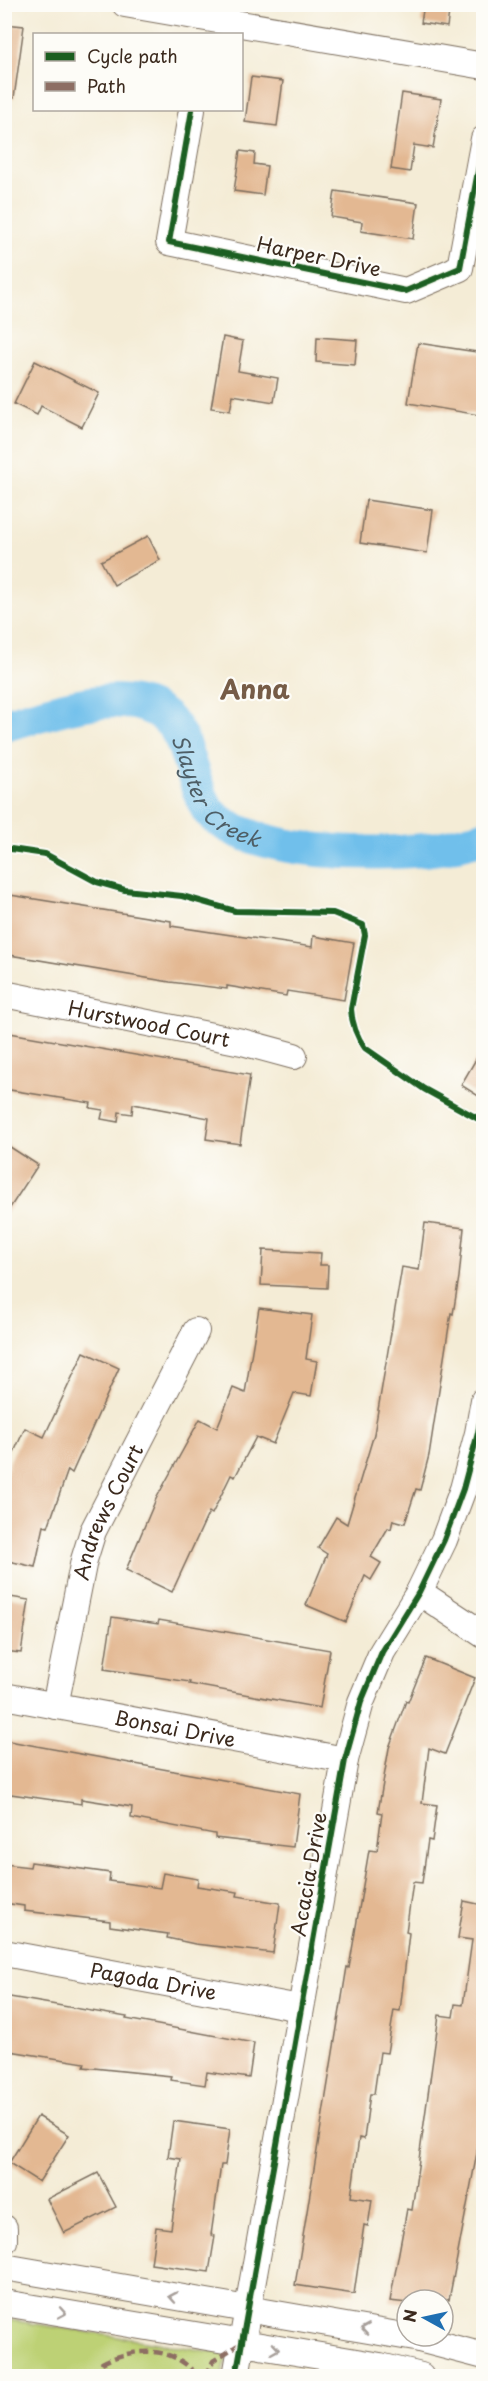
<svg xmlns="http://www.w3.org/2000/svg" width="488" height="2381" font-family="'Playpen Sans',sans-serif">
<rect width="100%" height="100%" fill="#fdfcf7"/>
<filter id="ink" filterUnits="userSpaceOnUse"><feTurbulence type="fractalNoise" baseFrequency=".0167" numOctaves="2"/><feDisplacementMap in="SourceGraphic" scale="12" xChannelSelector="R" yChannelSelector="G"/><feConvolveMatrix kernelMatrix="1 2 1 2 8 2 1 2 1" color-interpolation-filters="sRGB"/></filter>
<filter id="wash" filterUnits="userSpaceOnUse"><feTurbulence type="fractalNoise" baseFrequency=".008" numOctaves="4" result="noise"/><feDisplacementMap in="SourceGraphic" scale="24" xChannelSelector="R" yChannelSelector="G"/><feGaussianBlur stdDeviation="1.35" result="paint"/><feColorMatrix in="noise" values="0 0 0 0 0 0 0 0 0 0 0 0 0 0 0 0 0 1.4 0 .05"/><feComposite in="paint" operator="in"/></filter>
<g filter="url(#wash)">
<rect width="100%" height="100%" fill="#f4ecd6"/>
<!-- green -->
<path fill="#bdd175" stroke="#7c7e4a" stroke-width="1.5" d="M4,2319l223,35 -4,22h-218z"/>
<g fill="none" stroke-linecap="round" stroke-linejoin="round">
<!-- river -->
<path stroke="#70bfeb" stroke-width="34" id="s1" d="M4,725c52,-14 148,-53 178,16 6,16 19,62 28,72 44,43 171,44 229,35 15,-3 30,-7 45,-11"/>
</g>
<g id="blocks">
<!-- building -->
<g fill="#e3b892">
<path d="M424,4h26l-3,23 -26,-4z"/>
<path d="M4,24l20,2 -10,72h-10z"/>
<path d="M251,77l32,4 -6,45 -32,-4z"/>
<path d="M402,93l39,6 -8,49 -19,-3 -4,27 -19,-3z"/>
<path d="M240,151l15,2 -1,11 13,2 -4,29 -29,-4z"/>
<path d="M335,191l83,12 -5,36 -52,-8 1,-9 -31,-5z"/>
<path d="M223,337l20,4 -5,30 40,7 -4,24 -41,-7 -3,16 -19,-3z"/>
<path d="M317,337l40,3 -2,25 -39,-3z"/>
<path d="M418,343l65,10v35l-4,27 -71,-12z"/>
<path d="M35,361l64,32 -17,34 -41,-21 -4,9 -23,-11z"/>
<path d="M366,500l67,10 -6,43 -67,-10z"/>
<path d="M148,536l12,24 -46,25 -13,-24z"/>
<path d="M4,894l167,27v5l141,21 1,-11 41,7 -10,57 -57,-9 -1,5 -59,-10v3l-57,-7 -166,-28z"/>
<path d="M4,1032l246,43 -10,69 -34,-5 3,-21 -76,-14 -1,10 -13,-2 -1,10 -17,-3 2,-9 -13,-2 1,-5 -87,-14z"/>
<path d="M483,1047v52l-22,-14z"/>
<path d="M4,1143l34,22 -34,52z"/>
<path d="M425,1223l39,5 -5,49 -6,37 -2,-1 -22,142 -9,35 -4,-1 -11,34 -12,-3 -2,9 -3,-1 -17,29 10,6 -10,17 -6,-4 -19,46 -40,-17 21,-51 -9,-6 18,-31 11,7 27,-90 28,-167 17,3z"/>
<path d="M263,1250l58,3 -1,12h8l-1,23 -66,-3z"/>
<path d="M259,1308l53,7 -6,44 11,2 -6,35 -17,-3 -21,51 -17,-7 -21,40 -4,-2 -19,39 -3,-2 -37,80 -46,-22 30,-71 44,-80 17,9 16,-40 12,5z"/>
<path d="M84,1352l35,16 -47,105 -4,-3 -20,57 -4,-1 -9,41 -31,-7v-81l6,-18 15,-33 19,9z"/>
<path d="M4,1596l25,4 -8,53 -17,-2z"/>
<path d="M112,1617l46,7 1,-4 171,30 -10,58 -131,-24 1,-2 -86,-13z"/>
<path d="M426,1658l49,20 -30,76 -16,-6 -7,55 15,2 -5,36 -4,-1 -6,43 -9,-1 -7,50 3,1 -9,78 -6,-1 -7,43 -7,-1 -6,42h-4l-6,45 -5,-1 -8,59 21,3 -4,26 -4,-1 -10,69 -59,-9 52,-318 2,1 20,-118 8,1 5,-38 -4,-1 11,-64 17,-47 2,1z"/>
<path d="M9,1741l291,53 -7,53 -78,-9v-4l-84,-16 1,-11 -51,-8v5l-77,-11z"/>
<path d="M31,1862l79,11 -1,8 51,7 3,-15 35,6 -1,7 41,6 -1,4 43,7 -7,50 -78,-9 -28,-6 1,-4 -58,-8v-5l-86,-10v-5l-20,-3v-39l26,3z"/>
<path d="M464,1901l19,4v198l-6,50 -28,147h-42v3l-17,-2 17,-92 5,1 27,-195 14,2 2,-13 8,1 9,-65 -14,-2z"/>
<path d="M4,1996l123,21 -1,2 128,24 -5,35 -42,-6 -2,13 -35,-5 1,-4 -87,-9 1,-4 -81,-13z"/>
<path d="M38,2116l31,19 -30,47 -30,-19z"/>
<path d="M173,2121l57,8 -5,36h-4l-10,70 4,1 -6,36 -58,-8 5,-37 15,2 10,-70 -13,-2z"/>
<path d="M98,2173l18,34 -52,26 -17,-34z"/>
</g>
</g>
</g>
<g filter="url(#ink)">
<use href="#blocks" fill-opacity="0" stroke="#7c6e5e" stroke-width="1.5"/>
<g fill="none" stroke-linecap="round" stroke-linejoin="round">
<!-- minor casing -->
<g stroke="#7c6e5e" stroke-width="28">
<g id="minor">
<path d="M125,4l359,62"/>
<path d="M192,110l-23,132 237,49 54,-23 24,-129"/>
<path id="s2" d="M4,994l238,48 52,14"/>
<path d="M419,1592l65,43"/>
<path id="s3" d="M4,1696l341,64"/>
<path id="s4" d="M55,1706l29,-146 9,-29 103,-200"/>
<path id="s5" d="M4,1953l296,55"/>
<path d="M4,2228v13"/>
<path d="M4,2267l411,71 69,18"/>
<path d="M4,2303l376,63 41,10"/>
<path d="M236,2376l109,-616 16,-58 21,-50 37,-60 25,-52 19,-51 15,-56 6,-33"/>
</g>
</g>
<!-- minor -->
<use href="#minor" stroke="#fff" stroke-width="26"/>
<!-- quiet -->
<g stroke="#8d6e63" stroke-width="4.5" stroke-dasharray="9 4.5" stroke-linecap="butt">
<path d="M97,2376l5,-13c32,-16 72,-18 95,13"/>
<path d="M206,2376l7,-15 28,-18"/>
</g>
<!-- cycleway casing -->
<g stroke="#fdfcf7" stroke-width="10">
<g id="cycleway">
<path d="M192,110l-23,132 237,49 54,-23 24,-129"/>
<path d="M4,848l41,6 52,28 28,8 57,6 53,15 98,2 30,12 2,10 -14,74c1,16 5,27 14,39l59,41 60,33"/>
<path d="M236,2376l109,-616 16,-58 21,-50 37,-60 25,-52 19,-51 15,-56 6,-33"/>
</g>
</g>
<!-- cycleway -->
<use href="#cycleway" stroke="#1b5e20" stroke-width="6"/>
</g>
<!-- one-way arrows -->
<defs><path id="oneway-chevron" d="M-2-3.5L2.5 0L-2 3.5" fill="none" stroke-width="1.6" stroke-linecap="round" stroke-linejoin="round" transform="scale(1.5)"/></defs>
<g stroke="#a79f9a">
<use href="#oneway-chevron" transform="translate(173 2297) rotate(-170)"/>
<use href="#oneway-chevron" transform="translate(62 2313) rotate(10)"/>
<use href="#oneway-chevron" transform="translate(365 2329) rotate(-171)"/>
<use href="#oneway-chevron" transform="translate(275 2349) rotate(9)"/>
</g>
</g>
<g text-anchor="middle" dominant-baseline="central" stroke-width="4.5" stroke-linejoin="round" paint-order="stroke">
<!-- street labels -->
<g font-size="20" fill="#3b2a1e" stroke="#fdfcf7">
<text transform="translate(319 256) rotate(12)">Harper Drive</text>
<text stroke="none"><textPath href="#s2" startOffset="148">Hurstwood Court</textPath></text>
<text stroke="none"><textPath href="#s4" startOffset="202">Andrews Court</textPath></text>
<text stroke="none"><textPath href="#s3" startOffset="174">Bonsai Drive</textPath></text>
<text transform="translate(308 1874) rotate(-80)">Acacia Drive</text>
<text stroke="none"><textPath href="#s5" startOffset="152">Pagoda Drive</textPath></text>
</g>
<!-- water labels -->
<g font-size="21" font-style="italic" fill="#4e5e66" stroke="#fdfcf7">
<text stroke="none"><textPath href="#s1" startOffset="261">Slayter Creek</textPath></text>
</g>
<!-- district labels -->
<g font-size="26" font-weight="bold" fill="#765c47" stroke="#fdfcf7">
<text x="255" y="688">Anna</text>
</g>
</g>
<!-- margin -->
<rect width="488" height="2381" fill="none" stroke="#fdfcf7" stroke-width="24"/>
<!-- legend -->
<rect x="33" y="33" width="210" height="78" fill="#fdfcf7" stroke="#afa8a0" stroke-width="1.5"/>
<rect x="45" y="52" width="30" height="9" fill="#1b5e20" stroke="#afa8a0" stroke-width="1.5"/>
<text x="87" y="63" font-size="18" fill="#3b2a1e">Cycle path</text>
<rect x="45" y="82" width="30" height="9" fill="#8d6e63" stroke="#afa8a0" stroke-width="1.5"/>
<text x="87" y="93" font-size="18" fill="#3b2a1e">Path</text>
<!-- north arrow -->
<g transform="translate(425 2318) rotate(278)"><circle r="28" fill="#fdfcf7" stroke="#afa8a0" stroke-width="1.5"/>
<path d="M0-4.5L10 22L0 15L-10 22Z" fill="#1f6fb2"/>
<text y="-9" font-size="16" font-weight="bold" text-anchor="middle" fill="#3b2a1e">N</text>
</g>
</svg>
